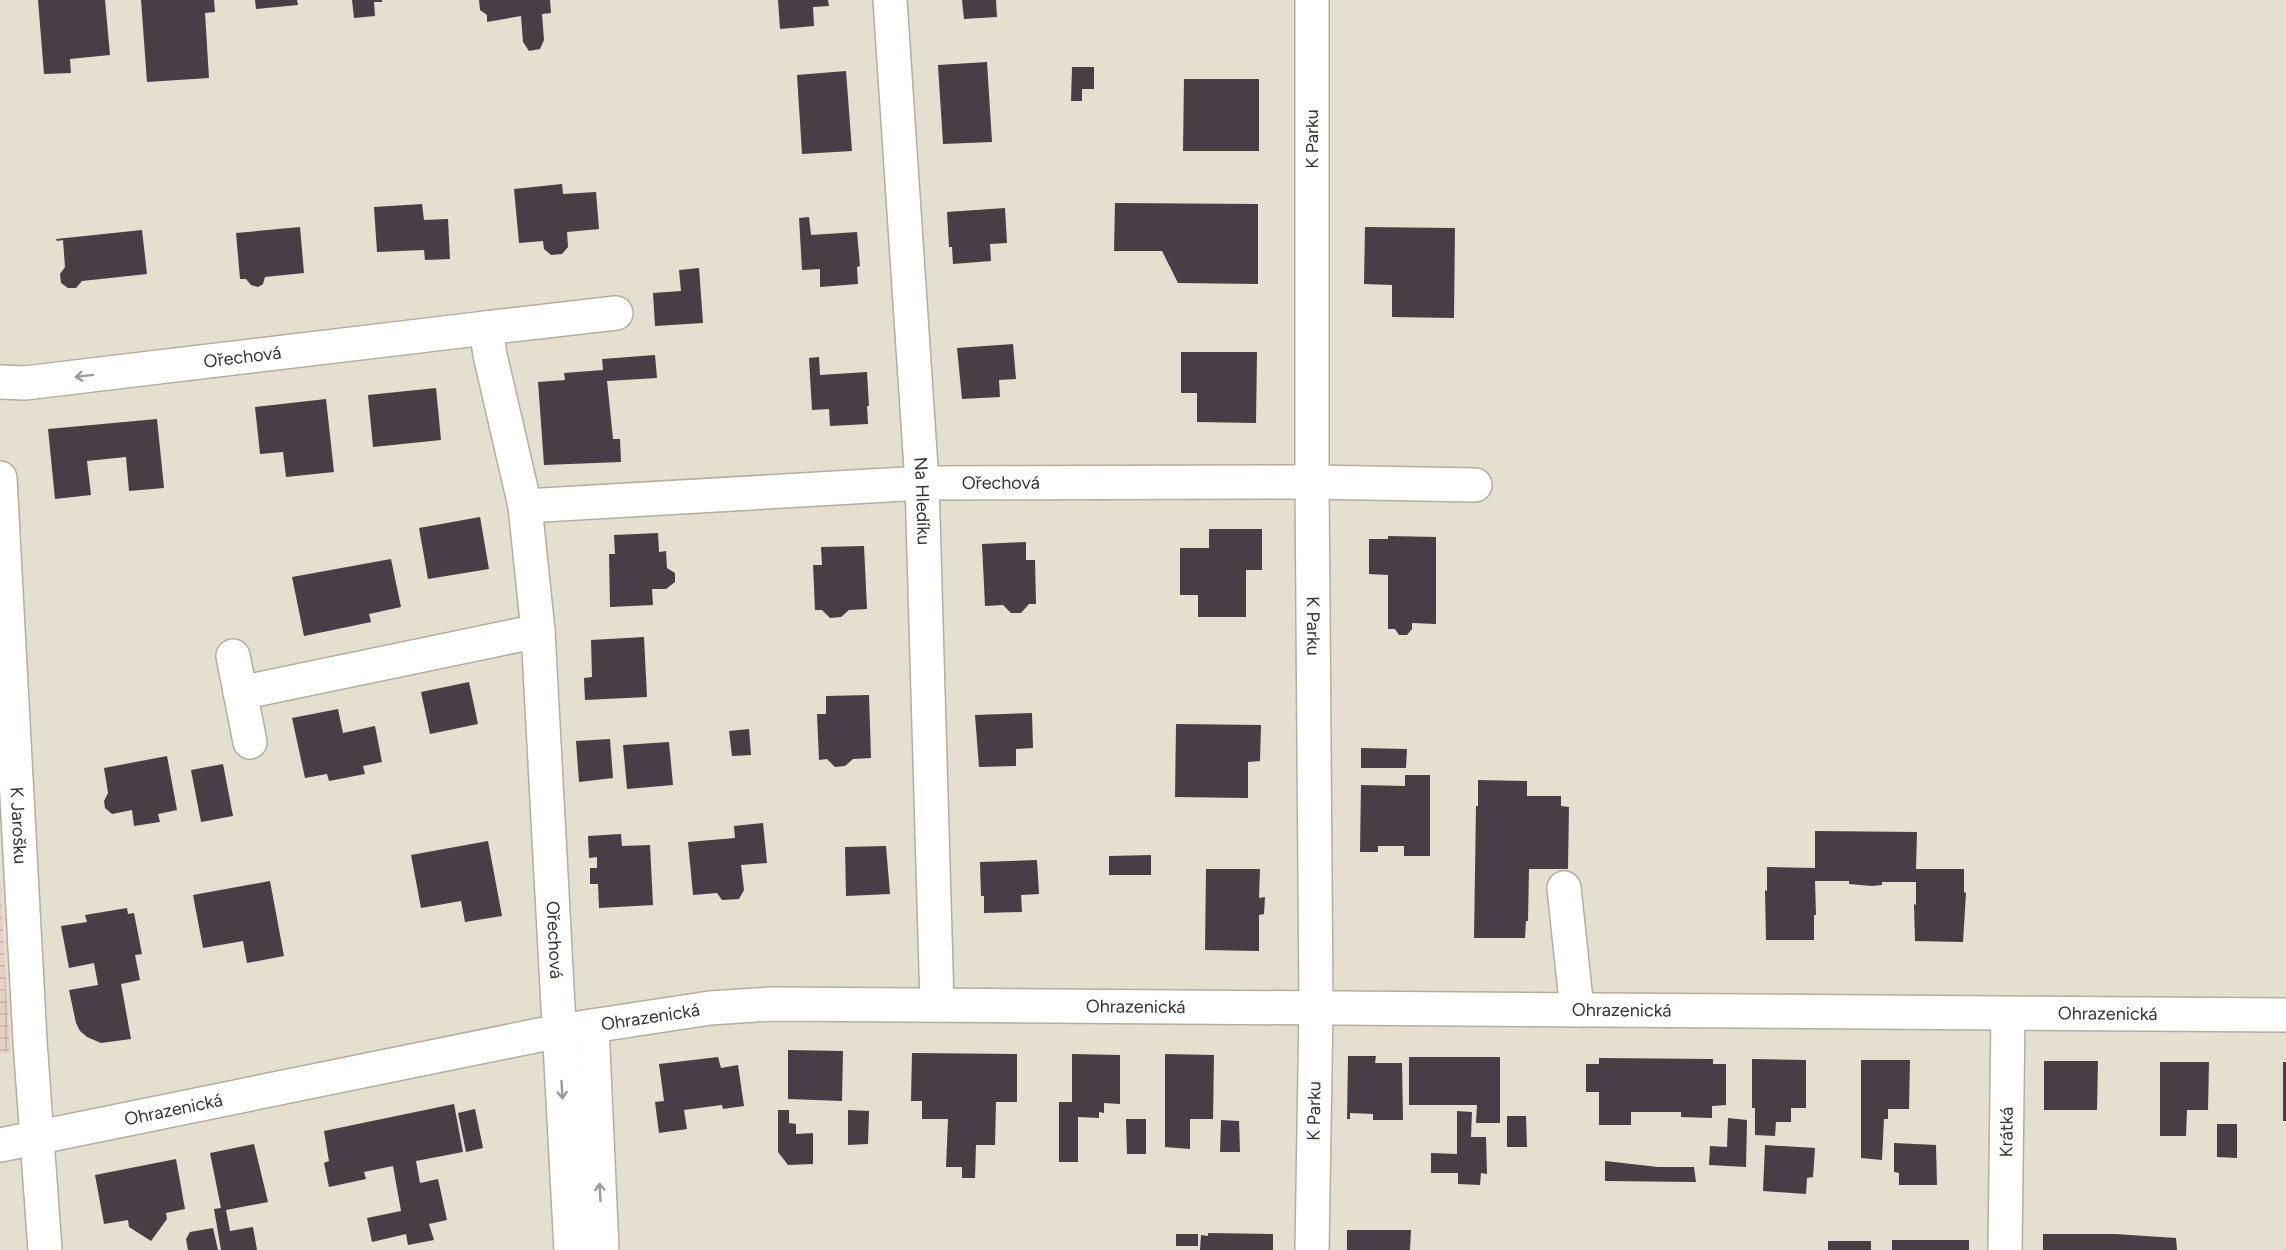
<svg xmlns="http://www.w3.org/2000/svg" width="2286" height="1250" font-family="Figtree,sans-serif">
<defs>
<pattern id="industrial-grid" width="8" height="8" patternUnits="userSpaceOnUse" patternTransform="scale(1.5)"><rect width="8" height="8" fill="#e7d0c5"/><path d="M0 4h8M4 0v8" fill="none" stroke="#c7b3aa"/></pattern>
</defs>
<rect width="100%" height="100%" fill="#e5dfcf"/>
<!-- industrial -->
<path fill="url(#industrial-grid)" d="M0,881l10,171 -10,2z"/>
<!-- building -->
<g fill="#493d46">
<path d="M38,0h67l5,55 -40,4 1,14 -27,1z"/>
<path d="M141,0h73l1,12 -10,1 4,65 -62,4z"/>
<path d="M255,0h42l1,5 -42,4z"/>
<path d="M352,0h30v2h-8l1,14 -21,2z"/>
<path d="M479,0h71l1,13 -9,1 2,26 -4,9 -11,2 -6,-9 -2,-26 -34,6v-7l-7,-5z"/>
<path d="M778,0h50l1,6 -16,1 1,19 -34,3z"/>
<path d="M962,0h34l1,17 -33,2z"/>
<path d="M987,62l5,80 -49,2 -5,-79z"/>
<path d="M1072,67h22v22h-12v12h-11z"/>
<path d="M846,71l6,80 -50,3 -5,-79z"/>
<path d="M1184,79h75v72h-76z"/>
<path d="M562,184l1,10 33,-2 3,37 -32,3 1,15 -6,7 -11,1 -7,-6 -1,-8 -24,2 -5,-54z"/>
<path d="M1115,203l143,1v80l-80,-1 -16,-32h-48z"/>
<path d="M422,204l2,16 24,-1 2,40 -25,1 -1,-10 -47,2 -3,-45z"/>
<path d="M1005,208l2,35 -17,1 1,17 -38,3 -1,-17h-3l-2,-35z"/>
<path d="M809,217l2,18 46,-3 3,34 -3,1 1,17 -38,3v-18l-18,1 -3,-52z"/>
<path d="M300,227l4,46 -39,4 -2,7 -5,3 -7,-2 -5,-6h-6l-4,-46z"/>
<path d="M1365,227l90,1 -1,90 -62,-1v-32l-28,-1z"/>
<path d="M142,230l5,44 -65,7 -6,7h-8l-7,-5 -1,-9 5,-7 -2,-27 -6,1 -1,-2z"/>
<path d="M699,268l4,55 -48,3 -2,-33 28,-2 -2,-21z"/>
<path d="M1013,344l3,35 -17,1 1,17 -38,2 -5,-51z"/>
<path d="M1181,352h76l-1,71 -59,-1v-29h-16z"/>
<path d="M655,355l2,23 -50,3 6,58h7l1,23 -77,3 -6,-83 27,-2 -1,-7 39,-3 -1,-11z"/>
<path d="M819,357l1,18 47,-3 2,34h-2l1,18 -38,2 -1,-17 -17,1 -3,-52z"/>
<path d="M436,388l5,52 -68,7 -5,-52z"/>
<path d="M326,399l8,73 -48,5 -3,-25 -23,2 -5,-47z"/>
<path d="M157,419l7,69 -35,3 -3,-34 -39,4 4,34 -36,4 -7,-70z"/>
<path d="M480,517l9,52 -61,10 -9,-51z"/>
<path d="M1209,529h53v41h-16v47h-48v-22h-18v-47h29z"/>
<path d="M658,533l1,19 7,-1 1,17 8,5v9l-9,7h-14l1,16 -43,2 -1,-53h6l-1,-19z"/>
<path d="M1388,536l48,1v87l-24,-1v6l-5,6h-8l-4,-6h-7v-54l-19,-1v-35h19z"/>
<path d="M1026,542v18h9l1,44h-7l-8,9h-10l-8,-8 -18,1 -3,-62z"/>
<path d="M864,546l3,63 -18,1 -8,7 -11,1 -8,-8h-7l-2,-45h9l-1,-18z"/>
<path d="M391,559l10,48 -32,7 2,8 -67,14 -12,-59z"/>
<path d="M644,637l3,60 -62,3 -1,-22 8,-1 -1,-37z"/>
<path d="M469,682l9,42 -48,10 -9,-42z"/>
<path d="M869,695l2,63 -18,1 -8,7 -10,1 -8,-8 -8,1 -2,-46h9v-18z"/>
<path d="M338,709l5,24 32,-7 7,36 -19,4 2,8 -36,7 -2,-7 -22,4 -13,-60z"/>
<path d="M1032,713l1,35 -17,1v17l-37,1 -4,-52z"/>
<path d="M1176,724l85,1 -1,36 -12,1v36l-73,-1z"/>
<path d="M749,729l2,26 -19,1 -3,-25z"/>
<path d="M610,739l3,39 -34,4 -3,-41z"/>
<path d="M669,742l4,43 -46,4 -4,-44z"/>
<path d="M1361,748l46,1 -1,19h-45z"/>
<path d="M167,756l10,54 -19,4 2,8 -26,4 -2,-16 -20,4 -7,-6 -1,-7 4,-8 -4,-25z"/>
<path d="M223,764l10,52 -32,6 -10,-52z"/>
<path d="M1405,775h25v81h-26v-10h-26v6h-18l1,-67 44,1z"/>
<path d="M1478,780l49,1v15h34v10l8,1 -1,62h-39l-1,52h-2l-1,17h-51l2,-132h2z"/>
<path d="M763,823l4,40 -26,2 3,25 -5,9 -17,1 -5,-7 -24,2 -5,-53 47,-4 -1,-12z"/>
<path d="M1815,831l102,1 -1,37h48v23l2,1 -3,49 -48,-1 -1,-37 2,1v-23h-34v3l-10,1 -23,-2v-3h-34l1,34h-2v25h-48l-1,-50 2,1v-24l48,1z"/>
<path d="M621,834l1,12 28,-1 3,60 -54,3 -1,-24h-8v-16h7v-11l-8,1 -1,-22z"/>
<path d="M488,841l14,75 -37,6 -4,-21 -40,7 -10,-53z"/>
<path d="M886,846l4,48 -44,2 -1,-49z"/>
<path d="M1151,855v20h-42v-19z"/>
<path d="M1037,860l2,34 -18,1 1,17 -38,1v-17h-3l-1,-34z"/>
<path d="M1206,869h54l-1,29 6,-1 -1,17 -5,1v36l-54,-1z"/>
<path d="M270,881l14,75 -37,7 -4,-22 -40,7 -10,-53z"/>
<path d="M127,908l1,6 6,-1 8,41 -7,1 5,25 -19,4 10,55 -30,4 -14,-6 -7,-6 -4,-8 -7,-33 29,-5 -4,-22 -25,5 -8,-42 26,-4 -2,-7z"/>
<path d="M788,1050l55,1 -1,50 -54,-2z"/>
<path d="M912,1053l105,1v48h-21l-1,43h-19l-1,33h-13v-11h-16l2,-48h-26v-18h-11z"/>
<path d="M1072,1054l48,1v49l-16,-1v10l-5,-1v6l-21,-1v45h-19v-60h13z"/>
<path d="M1165,1054l49,1 -1,64h-23v30l-25,-2z"/>
<path d="M1348,1056h28l-1,7h27l1,57h-30v-6l-23,-1v6h-3z"/>
<path d="M718,1057l3,11 17,-3 6,41 -21,3 -1,-4 -38,5 3,19 -28,4 -4,-31 9,-1 -5,-37z"/>
<path d="M1409,1057h91v66h-24l1,-18h-68z"/>
<path d="M1599,1058l114,1v5h13v41l-14,1v12l-31,-1v-5h-50v13h-32v-33h-13v-28h13z"/>
<path d="M1752,1059l54,1v48h-15v14h-15l-1,14 -20,-1v-27h-3z"/>
<path d="M1861,1060h49l-1,49h-21v10h-4l-2,41 -21,-2z"/>
<path d="M2044,1061h54l-1,49h-53z"/>
<path d="M2160,1062h49l-1,48h-21l-1,26h-26z"/>
<rect x="2283" y="1062" width="3" height="59"/>
<path d="M454,1104l9,48 -47,9 4,22 18,-4 9,41 -18,4 5,16 -26,5 -2,-11 -34,8 -5,-24 34,-7 -8,-45 -29,6 2,7 -37,8 -5,-24 5,-2 -5,-30z"/>
<path d="M475,1109l8,39 -17,4 -8,-39z"/>
<path d="M778,1110h11v13l7,1v10l17,-1v31l-25,1 -10,-13z"/>
<path d="M848,1110l21,1 -1,33 -20,1z"/>
<path d="M1457,1111l15,1 -1,25h15l1,37 -6,-1 -1,12 -22,-1v-11h-27v-20l26,1z"/>
<path d="M1507,1116h19l1,31h-20z"/>
<path d="M1728,1118l19,2 -1,47 -37,-2 1,-19 17,1z"/>
<path d="M1126,1119h20v35h-19z"/>
<path d="M1221,1120l18,1 1,31h-20z"/>
<path d="M2217,1124h20v34l-20,-1z"/>
<path d="M1894,1143l42,2 1,40h-38v-12l-5,-1z"/>
<path d="M254,1144l14,58 -42,8 4,21 23,-4 4,23h-36l-7,-41 7,-1 -11,-55z"/>
<path d="M1765,1145l50,3 -2,29 -6,1 -1,16 -43,-3z"/>
<path d="M176,1159l9,50 -19,4 1,6 -16,22 -22,-14 -1,-7 -24,4 -9,-49z"/>
<path d="M1605,1161l53,6h36l2,15 -91,-1z"/>
<path d="M213,1228l5,22h-30l-2,-11 4,-7z"/>
<path d="M1347,1230h64l-1,20h-63z"/>
<path d="M1208,1233l65,1v16h-73l1,-15 7,1z"/>
<rect x="1176" y="1234" width="22" height="12"/>
<path d="M2043,1234h72l61,4 1,12h-134z"/>
<rect x="1892" y="1240" width="77" height="10"/>
<rect x="1828" y="1241" width="43" height="9"/>
</g>
<g fill="none" stroke-linecap="round" stroke-linejoin="round">
<!-- minor casing -->
<g stroke="#b4ae9f" stroke-width="36">
<g id="minor">
<path id="s1" d="M890,0l32,483 15,521"/>
<path id="s2" d="M1312,0v482l4,525 -4,243"/>
<path d="M486,328l130,-15"/>
<path id="s3" d="M0,382l25,1 461,-55 4,27 35,151 397,-23 390,-1 163,3"/>
<path id="s4" d="M0,478l30,563 15,209"/>
<path id="s5" d="M525,506l13,125 33,619"/>
<path d="M233,656l17,86"/>
<path d="M240,693l298,-62"/>
<path d="M1564,888l13,122"/>
<path d="M592,1026l10,224"/>
<path id="s6" d="M0,1145l559,-114 151,-23 62,-4 1514,11"/>
<path id="s7" d="M2005,1250l3,-236"/>
</g>
</g>
<!-- minor -->
<use href="#minor" stroke="#fff" stroke-width="33"/>
</g>
<!-- one-way arrows -->
<defs><path id="oneway-shaft" d="M-6 0H5M1.5-3L5.5 0L1.5 3" fill="none" stroke-width="1.6" stroke-linecap="round" stroke-linejoin="round" transform="scale(1.5)"/></defs>
<g stroke="#9b9a96">
<use href="#oneway-shaft" transform="translate(84 376) rotate(173)"/>
<use href="#oneway-shaft" transform="translate(562 1090) rotate(87)"/>
<use href="#oneway-shaft" transform="translate(600 1192) rotate(-93)"/>
</g>
<g text-anchor="middle" dominant-baseline="central" stroke-width="6" stroke-linejoin="round" paint-order="stroke">
<!-- street labels -->
<g font-size="18" fill="#37342e" stroke="#fff">
<text transform="translate(1312 139) rotate(-90)">K Parku</text>
<text stroke="none"><textPath href="#s3" startOffset="244">Ořechová</textPath></text>
<text stroke="none"><textPath href="#s3" startOffset="1148">Ořechová</textPath></text>
<text stroke="none"><textPath href="#s1" startOffset="502">Na Hledíku</textPath></text>
<text stroke="none"><textPath href="#s2" startOffset="626">K Parku</textPath></text>
<text stroke="none"><textPath href="#s4" startOffset="348">K Jarošku</textPath></text>
<text stroke="none"><textPath href="#s5" startOffset="435">Ořechová</textPath></text>
<text stroke="none"><textPath href="#s6" startOffset="1149">Ohrazenická</textPath></text>
<text stroke="none"><textPath href="#s6" startOffset="1635">Ohrazenická</textPath></text>
<text stroke="none"><textPath href="#s6" startOffset="2121">Ohrazenická</textPath></text>
<text stroke="none"><textPath href="#s6" startOffset="663">Ohrazenická</textPath></text>
<text stroke="none"><textPath href="#s6" startOffset="177">Ohrazenická</textPath></text>
<text transform="translate(1314 1111) rotate(-89)">K Parku</text>
<text stroke="none"><textPath href="#s7" startOffset="118">Krátká</textPath></text>
</g>
</g>
</svg>
